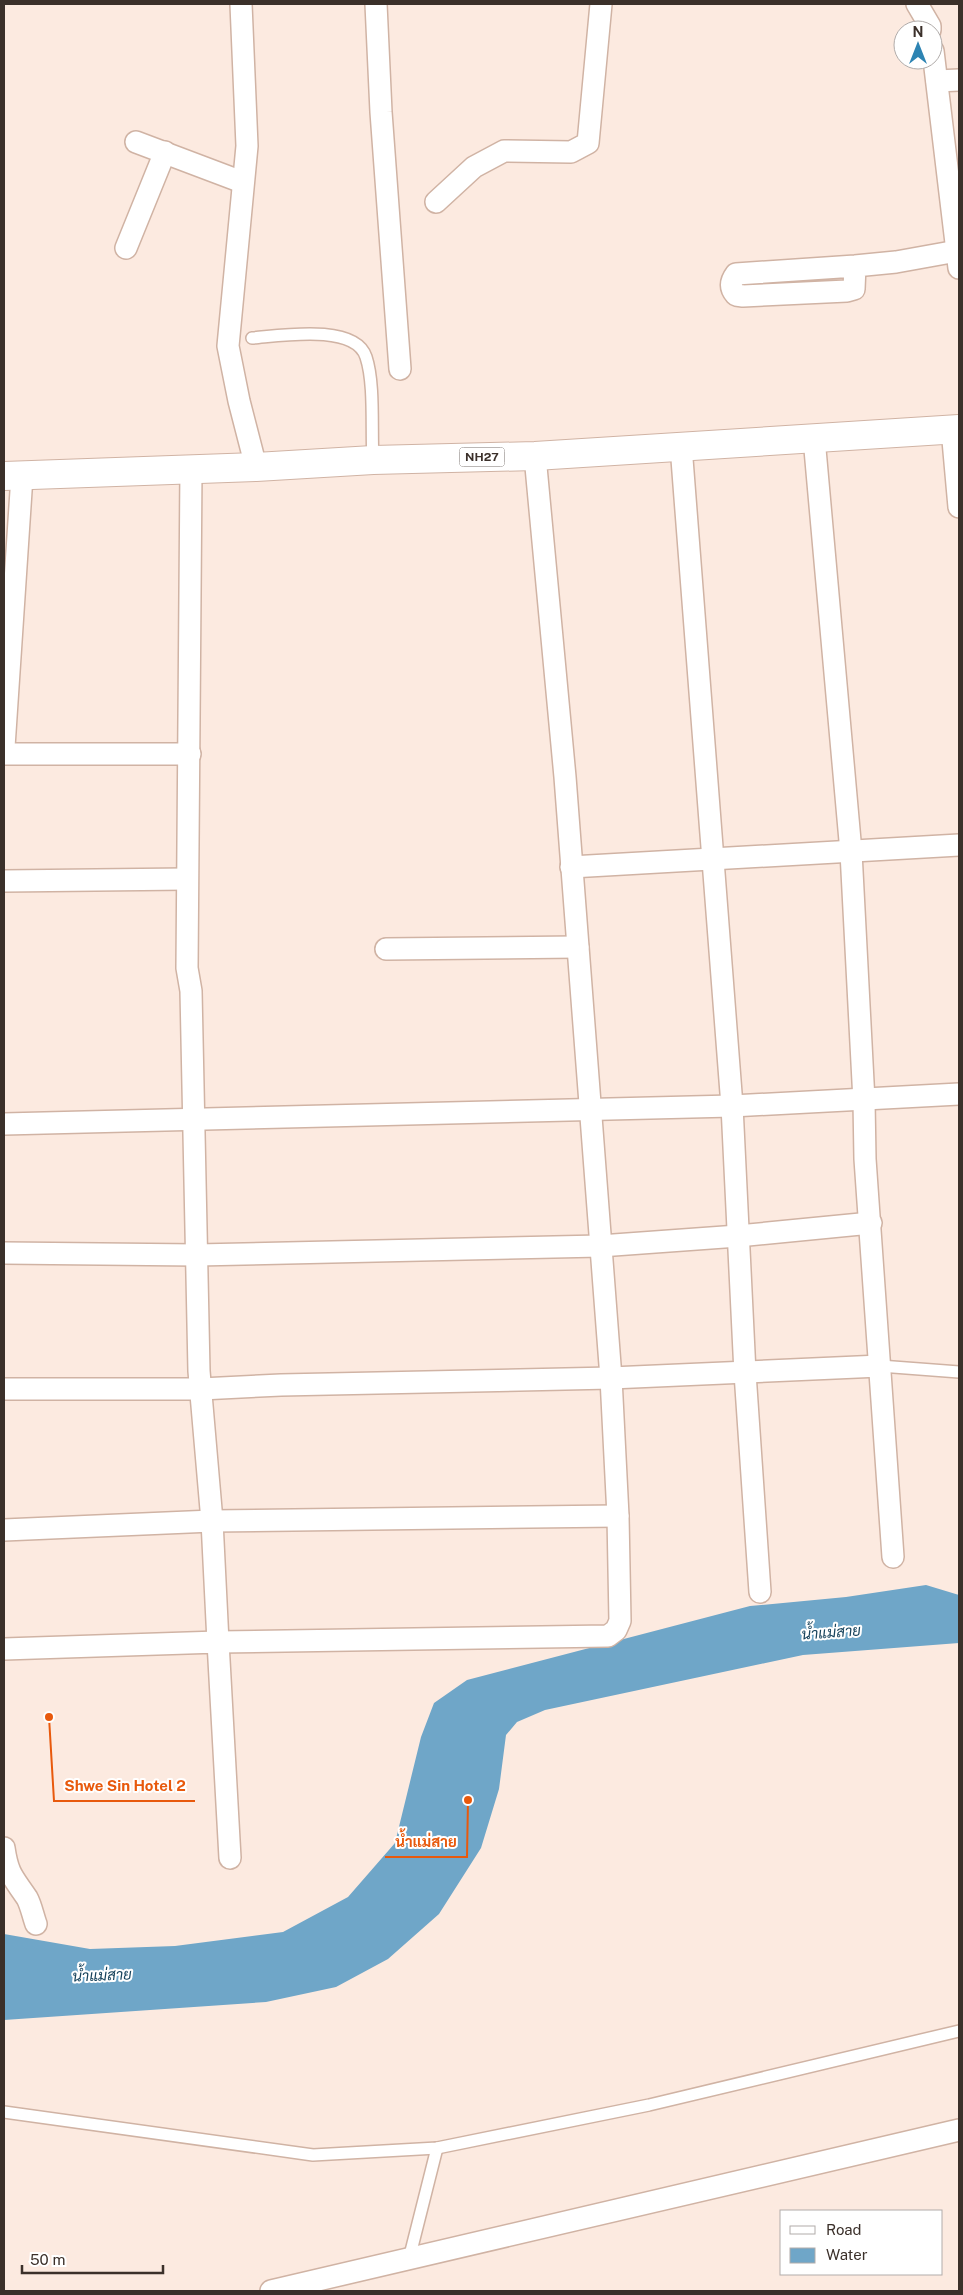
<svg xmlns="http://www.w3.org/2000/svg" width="963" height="2295" font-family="'Public Sans',Sarabun,sans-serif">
<rect width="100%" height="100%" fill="#fceae0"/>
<!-- water -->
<path fill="#6fa6c8" d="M926,1585l33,10v48l-156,12 -258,55 -28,12 -11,13 -7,54 -18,59 -42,66 -51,45 -52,28 -70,15 -262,18v-86l86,15 85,-3 108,-14 65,-35 47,-54 26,-106 13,-34 33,-23 283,-74 96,-9z"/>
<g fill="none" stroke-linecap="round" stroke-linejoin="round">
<!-- lane casing -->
<g stroke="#d0b3a4" stroke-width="14">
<g id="lane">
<path d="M252,338c27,-2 103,-15 114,19 9,27 5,74 7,103"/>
<path d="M880,1366l79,6"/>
<path d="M4,2112l309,43 124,-7 212,-43 310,-74"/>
<path d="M409,2259l28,-111"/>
</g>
</g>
<!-- street casing -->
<g stroke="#d0b3a4" stroke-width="24">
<g id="street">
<path d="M241,4l6,142 -19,200 11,55 17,66"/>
<path d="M376,4l5,108 19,257"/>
<path d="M917,4l13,22v4"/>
<path d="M933,51l26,217"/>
<path d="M937,81l22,-1"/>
<path d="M136,142l106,40"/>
<path d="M436,202l38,-35 30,-16 67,1 17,-9 13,-139"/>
<path d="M126,248l39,-96"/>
<path d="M855,266l-1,23 -7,2 -104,5 -7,-1c-6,-7 -6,-13 0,-21l119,-8 41,-4 61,-11"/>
<path d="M952,429l7,78"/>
<path d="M814,438l37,414 13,249 1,58 28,398"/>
<path d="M681,446l51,660 13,267 15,219"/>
<path d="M191,469l-4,499 4,23 8,380 13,150 6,121 390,-6 8,-6 4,-9 -2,-105 -7,-138 -46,-601 -30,-321"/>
<path d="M4,747l18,-271"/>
<path d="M4,754h186"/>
<path d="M571,867l388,-22"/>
<path d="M4,881l183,-2"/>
<path d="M386,949l192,-2"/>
<path d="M4,1124l728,-18 227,-12"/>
<path d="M4,1253l193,2 403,-9 138,-10 133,-13"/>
<path d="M4,1389h197l80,-4 330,-7 269,-12"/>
<path d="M4,1530l208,-9 406,-5"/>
<path d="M4,1649l214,-7 12,216"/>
<path d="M4,1848c4,27 9,29 23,50 4,7 6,18 9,26"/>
<path d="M271,2291l688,-161"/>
</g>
</g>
<!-- primary casing -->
<g stroke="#d0b3a4" stroke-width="30">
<path id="primary" d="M4,476l252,-9 117,-7 162,-4 424,-27"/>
</g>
<!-- lane -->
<use href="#lane" stroke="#fff" stroke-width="11"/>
<!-- street -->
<use href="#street" stroke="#fff" stroke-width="21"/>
<!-- primary -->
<use href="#primary" stroke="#fff" stroke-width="28"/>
</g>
<g text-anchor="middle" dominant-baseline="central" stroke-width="4" stroke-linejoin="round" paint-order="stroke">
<!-- shield labels -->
<rect fill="#fff" stroke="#766e6a" stroke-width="1" x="459.5" y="447.5" width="45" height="19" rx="4"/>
<g font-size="12" font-weight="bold" fill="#3b302a">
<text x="482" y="457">NH27</text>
</g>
<!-- water labels -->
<g font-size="15" font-style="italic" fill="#18445d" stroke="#fff">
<text transform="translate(831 1632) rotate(-4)">น้ำแม่สาย</text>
<text transform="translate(102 1975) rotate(-2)">น้ำแม่สาย</text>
</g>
</g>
<!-- callouts -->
<path fill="none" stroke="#e8590c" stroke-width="2" d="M49 1717L54 1801H195M468 1800L467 1857H385"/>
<g fill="#e8590c" stroke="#fff" stroke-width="2">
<circle cx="49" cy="1717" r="5"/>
<circle cx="468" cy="1800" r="5"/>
</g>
<g font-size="15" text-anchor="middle" font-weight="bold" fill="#e8590c" stroke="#fff" stroke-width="4" stroke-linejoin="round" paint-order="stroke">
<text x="125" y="1791">Shwe Sin Hotel 2</text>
<text x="426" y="1847">น้ำแม่สาย</text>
</g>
<!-- border -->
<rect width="963" height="2295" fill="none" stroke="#3b302a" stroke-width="10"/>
<!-- legend -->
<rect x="780" y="2210" width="162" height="65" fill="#ffffff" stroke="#b1acaa"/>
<rect x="790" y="2226" width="25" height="8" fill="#ffffff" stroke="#b1acaa"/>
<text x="826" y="2235" font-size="15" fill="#3b302a">Road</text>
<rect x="790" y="2248" width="25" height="15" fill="#6fa6c8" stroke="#b1acaa"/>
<text x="826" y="2260" font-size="15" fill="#3b302a">Water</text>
<!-- north arrow -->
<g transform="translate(918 45)"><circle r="24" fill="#ffffff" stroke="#b1acaa"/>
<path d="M0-4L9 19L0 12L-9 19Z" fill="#2d84b3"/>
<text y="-8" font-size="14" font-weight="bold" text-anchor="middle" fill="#3b302a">N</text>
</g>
<!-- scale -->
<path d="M22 2265v8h141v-8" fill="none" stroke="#3b302a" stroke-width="2.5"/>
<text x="30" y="2265" font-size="15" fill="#3b302a" stroke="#ffffff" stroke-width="4" paint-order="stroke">50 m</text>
</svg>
